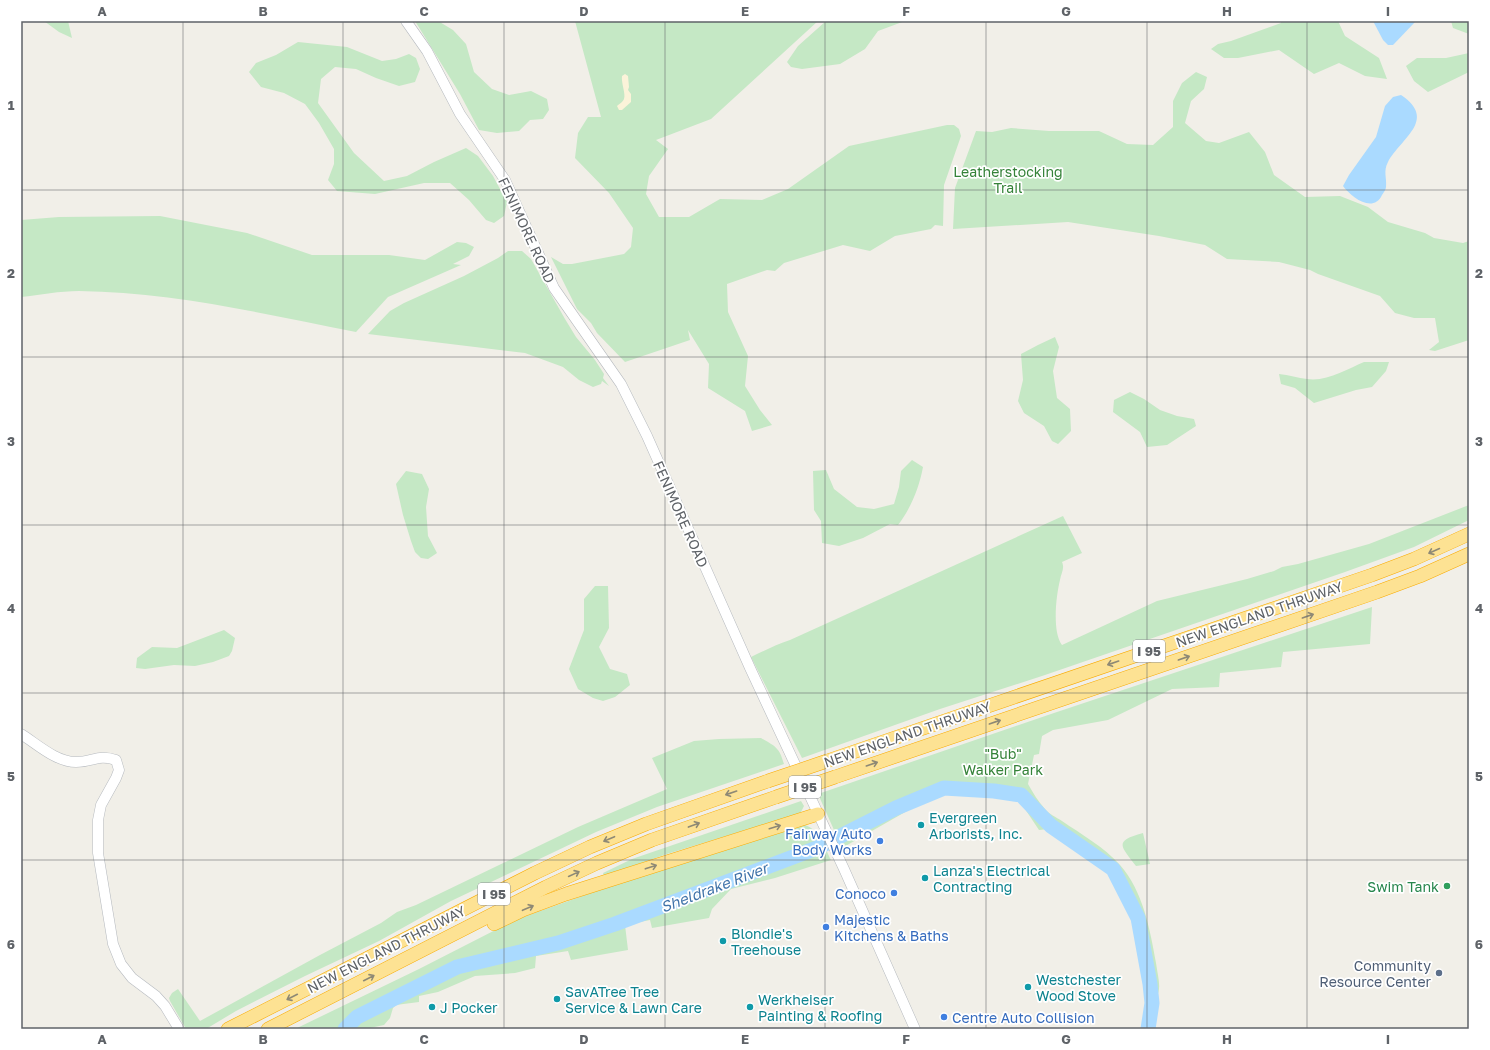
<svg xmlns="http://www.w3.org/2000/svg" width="1490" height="1050" font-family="'Golos Text',sans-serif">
<rect width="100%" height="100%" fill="#f1efe8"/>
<!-- green -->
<g fill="#c5e8c5">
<path d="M44,21h24l4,17 -13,-6z"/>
<path d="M415,21h23l15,9 13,14 8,28 18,17 17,6 22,-4 16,8 2,11 -6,9 -13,1 -11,11 -22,2 -18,-3 -19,-36z"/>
<path d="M575,21h243l-107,98 -55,21 12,9 -19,27 -3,18 13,23h30l31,-18 42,1 26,-11 61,-43 98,-21h7l5,4 2,7 -17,49 -1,41 -8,-1 -4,4 -36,7 -25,15 -27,-6 -59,18 -9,8 -8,-1 -40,14 1,28 20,44 -3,30 15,24 12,15 -20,6 -7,-20 -37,-23 1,-24 -21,-34 2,10 -65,22 -28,-29 -6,-10 -14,-14 -26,-52 12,7h9l52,-10 7,-7 2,-19 -24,-35 -34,-35 3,-25 10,-16h13z"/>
<path d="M826,21h79l-27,10 -13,18 -25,15 -38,5 -11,-2 -4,-5 11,-16z"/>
<path d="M1281,21h57l7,15 34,22 8,21 -22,-3 -26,-13 -25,11 -35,-24 -41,8h-14l-13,-9 7,-5 13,-3 50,-18z"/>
<path d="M1451,21h18v13l-16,-6z"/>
<path d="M298,42l49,5 35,14 14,-2 13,-5 7,4 4,11 -5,13 -16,4 -23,-8 -20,-9 -21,-2 -14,12 -3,24 36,50 30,28 23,-5 27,-14 32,-14 12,8 15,20 14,26 -3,14 -10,7 -8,-3 -17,-20 -19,-17h-26l-49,11 -38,-3 -9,-11 6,-16v-15l-15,-26 -14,-19 -21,-11 -23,-6 -12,-15 7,-9 20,-8z"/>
<path d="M1469,53v19l-41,20 -14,-11 -8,-15 11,-8h29z"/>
<path d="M1196,72l11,5 -3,12 -13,12 -6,22 21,18 13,2 30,-11 16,20 9,23 31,22 35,-1 28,11 20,15 37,11 9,5 29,5 6,-2v99l-34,11 -6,-1 10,-8 -4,-24h-21l-19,-5 -15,-17 -62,-22 -8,-4 -31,-8 -52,-3 -22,-14 -46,-9 -91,-14 -115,7 2,-41 21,-57 16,1 19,-4 38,3h50l28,13 26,1 20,-18v-26l9,-18z"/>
<path d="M160,216l87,17 65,22h77l36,5 32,-18 9,1 8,4 -5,9 -16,8 8,1 -73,32 -32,35c-92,-18 -184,-40 -277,-41 -19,0 -39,4 -58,6v-77l38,-3z"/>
<path d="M508,251h14l9,8 34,60 11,18 19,23 9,14 -1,4 6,8 -7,-5 -1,3 -8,3 -14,-7 -16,-13 -38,-14 -157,-19 22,-23 14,-8 60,-27 34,-18z"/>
<path d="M1055,337l4,10 -6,24 4,27 13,11 1,22 -13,13 -6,-3 -8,-15 -20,-13 -6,-12 5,-21 -2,-26 17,-9z"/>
<path d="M1364,362h25l-3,9 -14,16 -16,3 -42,13 -19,-15 -14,-4 -2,-10c10,1 19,4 28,5 20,3 40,-10 57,-17z"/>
<path d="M1130,392l14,7 16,11 17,6 17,3 2,7 -29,19 -20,2 -7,-15 -27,-20 1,-12z"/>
<path d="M912,460l11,7c-4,21 -12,41 -25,58l-8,-1 -27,14 -24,8 -17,-3 -1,-22 -7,-11 -1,-39 13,-1 8,19 23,18 17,2 20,-5 5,-17 2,-16z"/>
<path d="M406,471l16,3 7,15 -3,18 2,29 9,17 -9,6 -7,-1 -6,-6 -4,-11 -8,-26 -7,-31z"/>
<path d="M1469,505v15l-55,27 -69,25 -300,103 -105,34 -138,49 -51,-101c13,-6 26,-13 39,-17l273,-124 19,37 -20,9c3,7 -1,11 -2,18 -4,16 -8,52 2,65l95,-44 90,-22 27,-8 8,-4 16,-3 71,-20z"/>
<path d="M595,586h13l1,42 -10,19 11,22 17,5 3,11 -15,12 -12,4 -10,-3 -15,-9 -9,-20 15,-39v-31z"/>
<path d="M1372,607l-2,37 -87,8 -2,15 -61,6 -1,14 -47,2 -64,31 -55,10 -11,6 -3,18 -5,1 -6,29c5,9 10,17 17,25 4,5 11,8 17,12 19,13 42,26 58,44 23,26 30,64 36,98 3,21 9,33 -12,45l5,-11 -14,-76 -27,-49 -59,-43 -10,1 -22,-33 -75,-4 -32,12 -3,6 -65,37 -24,-54 233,-80z"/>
<path d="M224,630l11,8 -3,13 -3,5 -16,6 -18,4 -21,-1 -29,4 -9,-1 1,-10 15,-11 25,1z"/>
<path d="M761,738c15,9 18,9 23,26l-127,43 -61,25 -145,69 -72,40 -74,35 -69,35 -30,18h-20l-16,-28 -1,-3 3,-5 6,-4 22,32 120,-66 61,-32 16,-11 19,-7 162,-78 89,-38 -15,-31 42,-17 25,-2z"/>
<path d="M801,801l3,5 -3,6 -3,2 -131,40 -63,22 -1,-3 29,-14z"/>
<path d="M805,825c14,4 20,23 26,35l-56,18 -44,11 -19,20 -3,9 -57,10 -2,-8 -25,5 3,25 -57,10 -3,-9 -32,5 -1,12 -20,5 -40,3 -37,16 -19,4v6l-23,3 -3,3 -3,10 -6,7 -19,4h-70l124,-60 96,-49 101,-36z"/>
<path d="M1143,833l7,31 -14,2c-15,-20 -23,-25 7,-33z"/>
</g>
<!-- sand -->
<path fill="#fbf3d9" d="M625,74l3,2 1,11 -1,3 3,4v8l-9,8h-3l-2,-4c2,-2 6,-4 7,-7 2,-5 -3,-16 -2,-23z"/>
<!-- water -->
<g fill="#aadaff">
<path d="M1373,21h43l-23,24h-5l-5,-5z"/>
<path d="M1401,95c37,25 0,43 -13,67 -5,9 -1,16 -2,25 0,2 -2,5 -4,8 -9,19 -31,2 -39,-9l6,-11 27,-38 9,-31 8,-9z"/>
</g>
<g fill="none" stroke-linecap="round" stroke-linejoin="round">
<!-- river -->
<path stroke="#aadaff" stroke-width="15" d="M345,1029l12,-12 100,-50 101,-24 57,-19 202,-76 79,-40 48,-20 50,3 27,4 30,31 62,43 25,49 12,66 2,19 -4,26"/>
<!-- secondary casing -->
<g stroke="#b6babf" stroke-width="11">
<g id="secondary">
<path d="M406,21l21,30 33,63 45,66 49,108 67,96 26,52 103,232 94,201 71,160"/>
<path d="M21,734c16,10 35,28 55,28 17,0 22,-8 40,-2l3,10 -3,8 -15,27 -3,15v33l15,91 8,20 11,14 24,18 9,10 14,23"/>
</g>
</g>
<!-- highway casing -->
<g stroke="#f9ab00" stroke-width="14">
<g id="highway">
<path d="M827,761l545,-186 42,-16 55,-25"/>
<path d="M835,777l542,-185 43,-16 49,-22"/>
<path d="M494,924l29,-14 43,-16 252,-80"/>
<path d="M228,1029l307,-156 55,-26 56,-23 122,-43"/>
<path d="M268,1029l278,-142 51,-24 55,-23 124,-43"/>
</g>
</g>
<!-- secondary -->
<use href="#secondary" stroke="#fff" stroke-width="10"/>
<!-- highway -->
<use href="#highway" stroke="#fde293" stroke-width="13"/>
<!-- highway-bridge casing -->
<g stroke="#f9ab00" stroke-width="14" stroke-linecap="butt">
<g id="highway-bridge">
<path d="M768,781l59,-20"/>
<path d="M776,797l59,-20"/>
</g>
</g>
<!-- highway-bridge -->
<use href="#highway-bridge" stroke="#fde293" stroke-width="13"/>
</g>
<!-- one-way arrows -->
<defs><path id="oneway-shaft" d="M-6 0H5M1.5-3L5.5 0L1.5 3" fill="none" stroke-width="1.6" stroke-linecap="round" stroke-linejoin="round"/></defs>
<g stroke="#8e8975">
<use href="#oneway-shaft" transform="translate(1434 551) rotate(156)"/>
<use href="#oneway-shaft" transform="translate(1308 616) rotate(-19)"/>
<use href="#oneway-shaft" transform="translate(1184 658) rotate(-19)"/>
<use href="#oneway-shaft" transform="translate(1113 663) rotate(161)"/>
<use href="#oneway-shaft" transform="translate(995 722) rotate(-19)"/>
<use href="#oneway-shaft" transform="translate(872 764) rotate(-19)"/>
<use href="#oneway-shaft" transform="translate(731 793) rotate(161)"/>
<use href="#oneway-shaft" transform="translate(694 825) rotate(-20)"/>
<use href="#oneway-shaft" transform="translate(775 827) rotate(-17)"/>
<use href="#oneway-shaft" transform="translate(609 839) rotate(157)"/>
<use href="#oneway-shaft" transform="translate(651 867) rotate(-18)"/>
<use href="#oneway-shaft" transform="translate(574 874) rotate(-25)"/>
<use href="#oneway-shaft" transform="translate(528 908) rotate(-23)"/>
<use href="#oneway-shaft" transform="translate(369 978) rotate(-27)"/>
<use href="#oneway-shaft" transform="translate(292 997) rotate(153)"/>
</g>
<!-- grid -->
<path fill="none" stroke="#5f6368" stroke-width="1" stroke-opacity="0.55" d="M183,21v1008M343,21v1008M504,21v1008M665,21v1008M825,21v1008M986,21v1008M1147,21v1008M1307,21v1008M21,190h1448M21,357h1448M21,525h1448M21,693h1448M21,860h1448"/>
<!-- markers -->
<g fill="#0f9aa8" stroke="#fff" stroke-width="1.5">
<circle cx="921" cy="825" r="4"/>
<circle cx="925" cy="878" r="4"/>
<circle cx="723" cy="941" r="4"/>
<circle cx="1028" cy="987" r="4"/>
<circle cx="557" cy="999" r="4"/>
<circle cx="432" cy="1007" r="4"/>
<circle cx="750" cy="1007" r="4"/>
</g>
<g fill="#3f7fe0" stroke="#fff" stroke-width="1.5">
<circle cx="880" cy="841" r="4"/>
<circle cx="894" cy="893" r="4"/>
<circle cx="826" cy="927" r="4"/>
<circle cx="944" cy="1017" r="4"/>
</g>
<circle fill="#2e9e5b" stroke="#fff" stroke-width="1.5" cx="1447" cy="886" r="4"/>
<circle fill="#5c6f8a" stroke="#fff" stroke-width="1.5" cx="1439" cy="973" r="4"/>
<g text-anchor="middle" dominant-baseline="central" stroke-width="3.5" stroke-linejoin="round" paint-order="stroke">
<!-- shield labels -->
<g fill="#fff" stroke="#8f9295" stroke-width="1">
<rect x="1133" y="640" width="32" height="22" rx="3"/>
<rect x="789" y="776" width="32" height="22" rx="3"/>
<rect x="478" y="883" width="32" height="22" rx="3"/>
</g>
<g font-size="13" font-weight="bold" fill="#5f6368">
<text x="1149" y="651">I 95</text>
<text x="805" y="787">I 95</text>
<text x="494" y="894">I 95</text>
</g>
<!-- park labels -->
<g font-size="14" fill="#348238" stroke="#fff">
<text x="1008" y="171">Leatherstocking<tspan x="1008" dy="16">Trail</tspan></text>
<text x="1003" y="753">"Bub"<tspan x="1003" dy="16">Walker Park</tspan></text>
</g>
<!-- street labels -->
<g font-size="14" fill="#5f6368" stroke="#fff">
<text transform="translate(527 230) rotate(65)">FENIMORE ROAD</text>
<text transform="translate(681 514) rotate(66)">FENIMORE ROAD</text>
<text transform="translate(1259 614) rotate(-19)">NEW ENGLAND THRUWAY</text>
<text transform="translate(907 734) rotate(-19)">NEW ENGLAND THRUWAY</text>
<text transform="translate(386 949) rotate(-27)">NEW ENGLAND THRUWAY</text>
</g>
<!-- culture labels -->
<g font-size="14" fill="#0d838f" stroke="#fff" text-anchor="start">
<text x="929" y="817">Evergreen<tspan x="929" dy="16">Arborists, Inc.</tspan></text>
<text x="933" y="870">Lanza's Electrical<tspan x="933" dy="16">Contracting</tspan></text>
<text x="731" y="933">Blondie's<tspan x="731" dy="16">Treehouse</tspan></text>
<text x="1036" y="979">Westchester<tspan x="1036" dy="16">Wood Stove</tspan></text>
<text x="565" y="991">SavATree Tree<tspan x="565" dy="16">Service &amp; Lawn Care</tspan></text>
<text x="758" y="999">Werkheiser<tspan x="758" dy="16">Painting &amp; Roofing</tspan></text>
<text x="440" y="1007">J Pocker</text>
</g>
<!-- shop labels -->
<g font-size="14" fill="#366cbe" stroke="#fff" text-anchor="end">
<text x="872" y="833">Fairway Auto<tspan x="872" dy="16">Body Works</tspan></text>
<text x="886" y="893">Conoco</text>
<text x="834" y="919" text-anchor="start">Majestic<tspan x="834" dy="16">Kitchens &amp; Baths</tspan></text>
<text x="952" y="1017" text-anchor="start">Centre Auto Collision</text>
</g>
<!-- leisure labels -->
<g font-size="14" fill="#27864d" stroke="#fff" text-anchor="end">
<text x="1439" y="886">Swim Tank</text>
</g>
<!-- service labels -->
<g font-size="14" fill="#4e5e75" stroke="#fff" text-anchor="end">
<text x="1431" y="965">Community<tspan x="1431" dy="16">Resource Center</tspan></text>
</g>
<!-- water labels -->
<g font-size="15" font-style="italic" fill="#4174aa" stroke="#fff">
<text transform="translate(714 887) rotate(-21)">Sheldrake River</text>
</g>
</g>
<!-- border -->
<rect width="1490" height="1050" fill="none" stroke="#ffffff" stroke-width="44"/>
<rect x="22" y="22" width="1446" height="1006" fill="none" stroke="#5f6368" stroke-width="1.5"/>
<g font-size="13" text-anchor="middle" font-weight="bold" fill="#5f6368">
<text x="102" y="16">A</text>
<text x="263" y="16">B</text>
<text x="424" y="16">C</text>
<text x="584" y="16">D</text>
<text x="745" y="16">E</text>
<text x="906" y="16">F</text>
<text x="1066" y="16">G</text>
<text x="1227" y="16">H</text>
<text x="1388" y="16">I</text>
<text x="11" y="110">1</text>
<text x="1479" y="110">1</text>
<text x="11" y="278">2</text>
<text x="1479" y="278">2</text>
<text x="11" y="446">3</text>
<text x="1479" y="446">3</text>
<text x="11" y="613">4</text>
<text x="1479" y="613">4</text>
<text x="11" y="781">5</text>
<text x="1479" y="781">5</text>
<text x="11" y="949">6</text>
<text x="1479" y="949">6</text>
<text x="102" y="1044">A</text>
<text x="263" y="1044">B</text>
<text x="424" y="1044">C</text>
<text x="584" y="1044">D</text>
<text x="745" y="1044">E</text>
<text x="906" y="1044">F</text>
<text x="1066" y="1044">G</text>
<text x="1227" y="1044">H</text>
<text x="1388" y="1044">I</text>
</g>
</svg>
